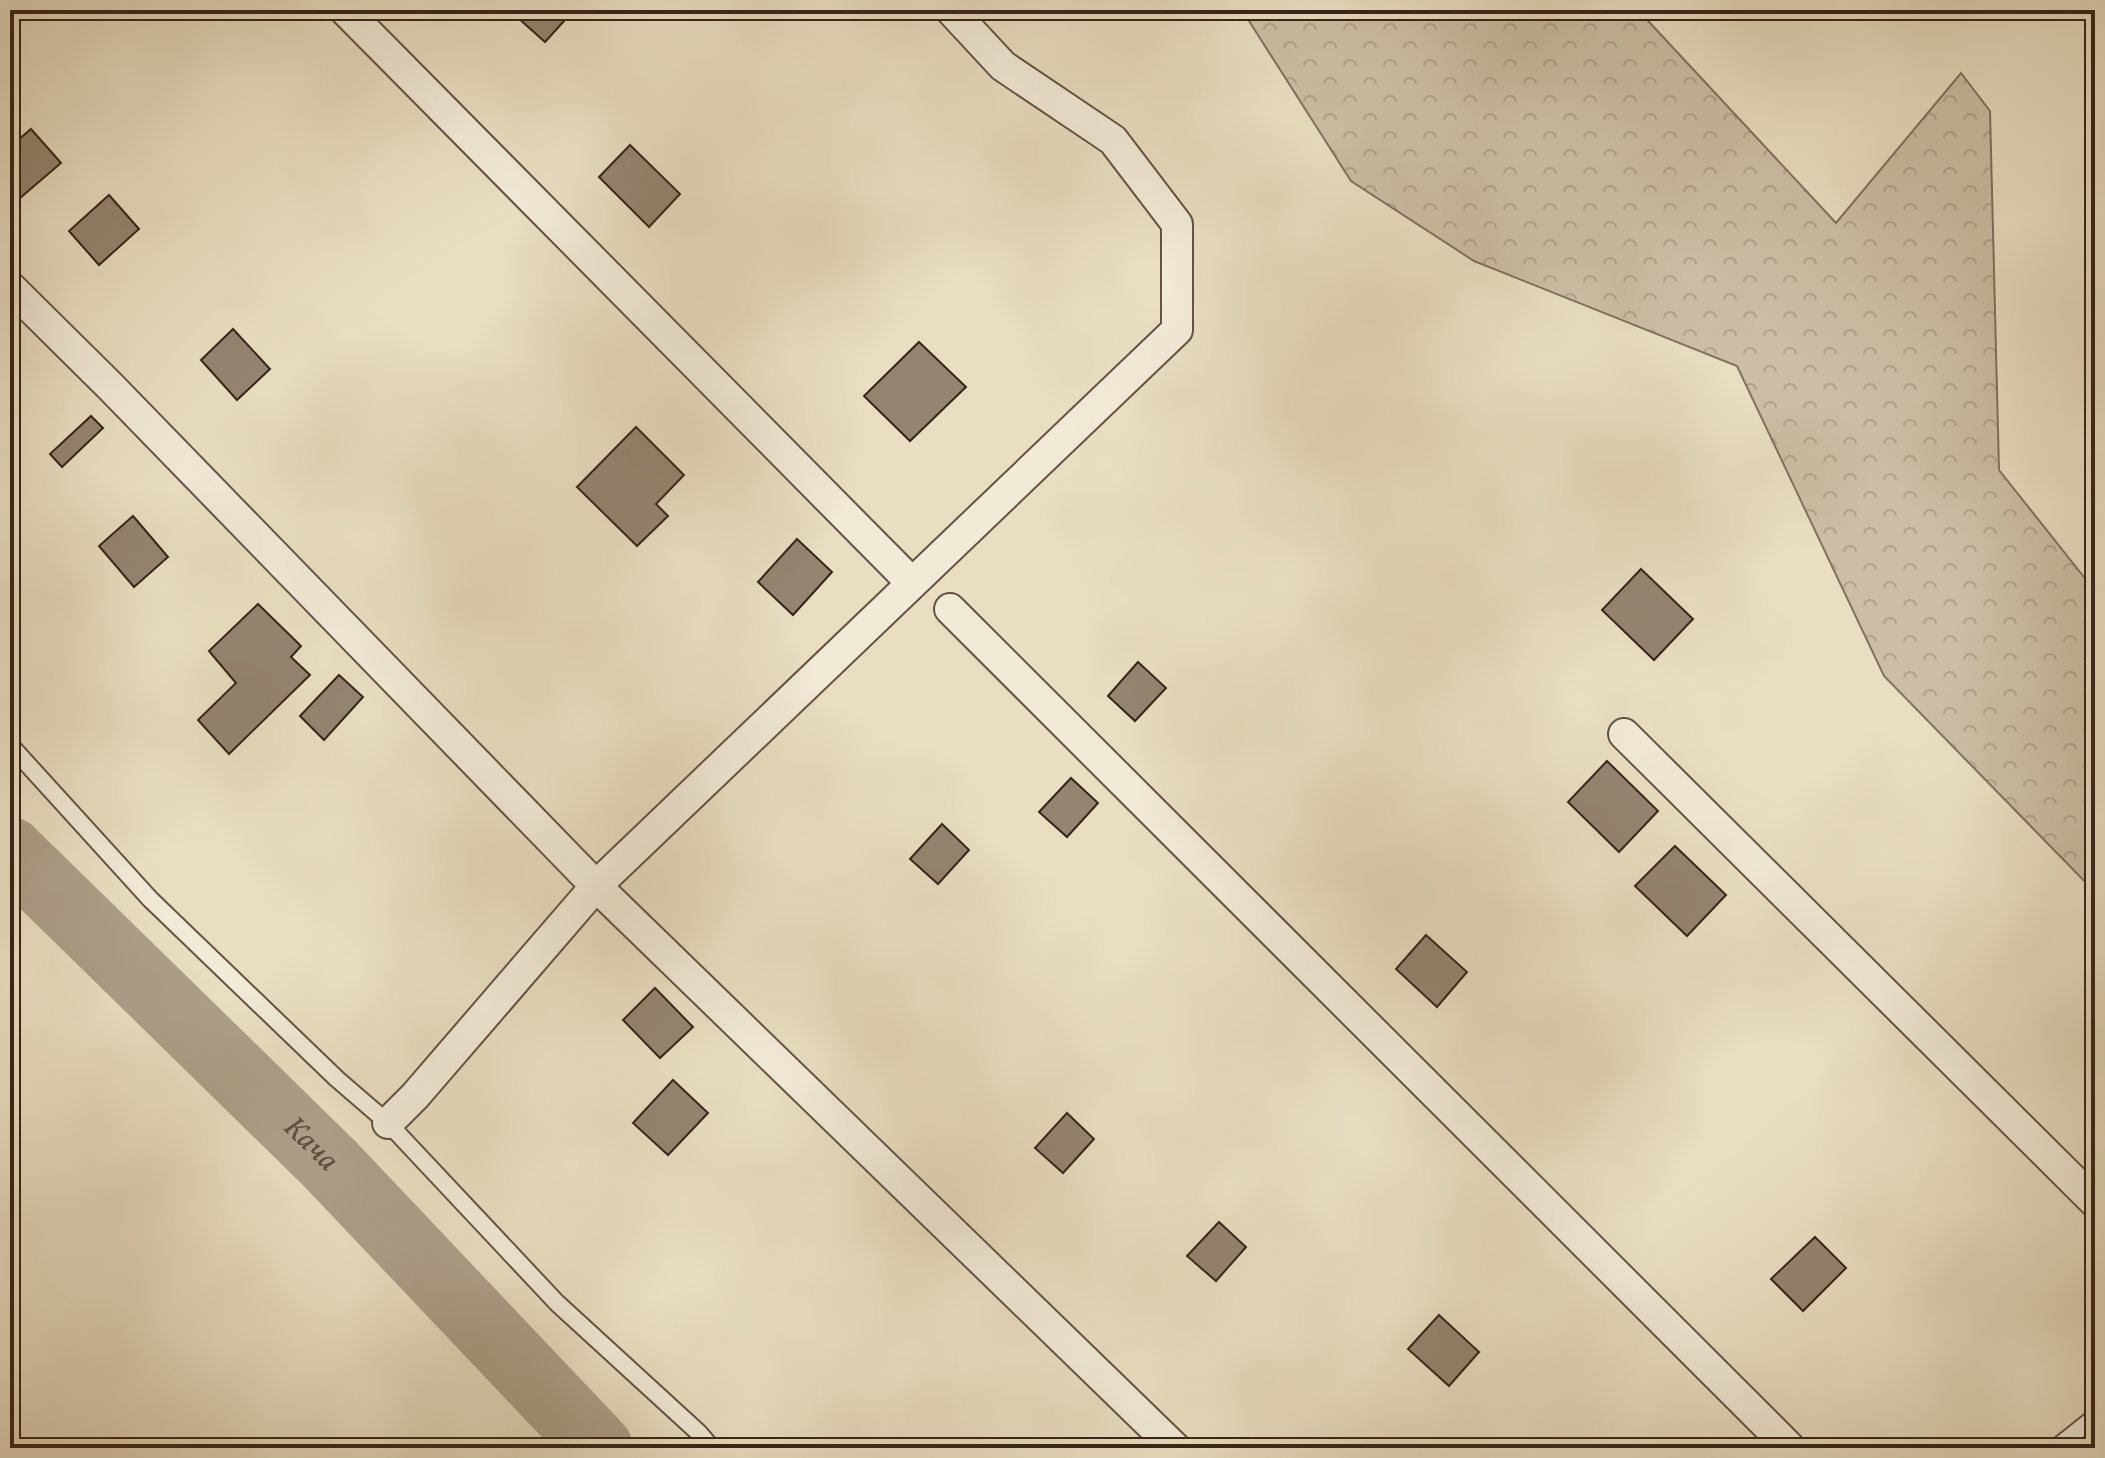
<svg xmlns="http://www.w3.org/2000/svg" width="2105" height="1458" font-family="Vollkorn,serif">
<defs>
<pattern id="forest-crowns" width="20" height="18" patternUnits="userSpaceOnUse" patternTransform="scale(2)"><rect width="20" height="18" fill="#cbbea5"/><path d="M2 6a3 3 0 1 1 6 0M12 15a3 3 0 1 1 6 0" fill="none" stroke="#afa38d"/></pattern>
</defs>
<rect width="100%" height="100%" fill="#e9dec2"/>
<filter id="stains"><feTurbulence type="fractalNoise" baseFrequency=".0025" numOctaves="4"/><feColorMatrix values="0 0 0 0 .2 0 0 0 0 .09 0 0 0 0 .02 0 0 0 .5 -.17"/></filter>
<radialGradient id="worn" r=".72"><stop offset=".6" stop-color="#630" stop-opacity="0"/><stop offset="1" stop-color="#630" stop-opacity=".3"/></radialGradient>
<!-- forest -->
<path fill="url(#forest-crowns)" stroke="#81715f" stroke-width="2" d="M1242,10h396l198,213 125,-150 29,38 9,359 96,121v301l-211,-216 -147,-310 -263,-105 -123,-80z"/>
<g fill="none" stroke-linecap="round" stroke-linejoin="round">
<!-- river -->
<path stroke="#ac9f89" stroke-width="68" id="s1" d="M10,851l320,313 269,284"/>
</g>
<!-- building -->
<g fill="#948571" stroke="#372419" stroke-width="2">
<path d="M524,10h50l-29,32 -28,-25z"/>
<path d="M31,129l30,34 -41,35 -10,-12v-39z"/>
<path d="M630,145l50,49 -31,33 -50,-50z"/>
<path d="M109,195l30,34 -40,36 -30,-34z"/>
<path d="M233,329l37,40 -33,31 -36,-40z"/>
<path d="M919,342l47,45 -56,54 -46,-45z"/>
<path d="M91,416l12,12 -41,39 -12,-13z"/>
<path d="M636,427l48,48 -28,29 12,12 -31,30 -60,-59z"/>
<path d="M133,516l35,41 -34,30 -35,-41z"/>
<path d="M797,539l35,33 -39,43 -35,-33z"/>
<path d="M1641,569l52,50 -39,41 -52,-50z"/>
<path d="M258,604l43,42 -10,11 19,18 -81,79 -31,-34 38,-37 -27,-32z"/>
<path d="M1138,662l28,26 -31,33 -27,-25z"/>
<path d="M339,675l24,22 -39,43 -24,-24z"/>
<path d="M1607,761l51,50 -39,41 -51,-50z"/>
<path d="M1071,778l27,25 -31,34 -28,-25z"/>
<path d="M942,824l27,26 -31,34 -28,-25z"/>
<path d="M1675,846l51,49 -39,41 -52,-50z"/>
<path d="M1426,935l41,37 -30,35 -41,-38z"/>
<path d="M655,988l38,39 -33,31 -37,-38z"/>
<path d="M673,1080l35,33 -40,42 -35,-32z"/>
<path d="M1067,1113l27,26 -31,34 -28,-25z"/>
<path d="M1219,1222l27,25 -30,34 -29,-25z"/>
<path d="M1815,1237l31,31 -43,43 -32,-32z"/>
<path d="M1439,1315l40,37 -30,34 -41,-37z"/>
</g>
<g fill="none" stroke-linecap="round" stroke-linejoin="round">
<!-- service casing -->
<g stroke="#645243" stroke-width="20">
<g id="service">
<path d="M10,745l140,154 187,180 51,44 169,180 142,130 13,15"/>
<path d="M2056,1448l39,-31"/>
</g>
</g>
<!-- minor casing -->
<g stroke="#645243" stroke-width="34">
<g id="minor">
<path d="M345,10l567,573"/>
<path d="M10,287l101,100 485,499 579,562"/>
<path d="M950,609l840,839"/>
<path d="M1624,734l471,468"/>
<path d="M388,1123l27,-27 181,-210 581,-556v-106l-64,-84 -110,-74 -52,-56"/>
</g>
</g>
<!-- service -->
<use href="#service" stroke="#f1ead7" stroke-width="16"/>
<!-- minor -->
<use href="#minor" stroke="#f1ead7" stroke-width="30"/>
</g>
<g text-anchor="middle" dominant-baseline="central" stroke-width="7" stroke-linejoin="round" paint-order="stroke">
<!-- water labels -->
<g font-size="30" font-style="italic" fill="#604f40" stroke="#f1ead7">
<text stroke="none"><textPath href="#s1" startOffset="420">Кача</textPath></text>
</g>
</g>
<!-- margin -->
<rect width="2105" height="1458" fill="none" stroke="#e9dec2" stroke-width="40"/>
<rect x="12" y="12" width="2081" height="1434" fill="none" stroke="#372419" stroke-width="4"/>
<rect x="20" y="20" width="2065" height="1418" fill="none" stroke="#372419" stroke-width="2"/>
<rect width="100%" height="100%" filter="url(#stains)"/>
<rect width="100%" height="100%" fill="url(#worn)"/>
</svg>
